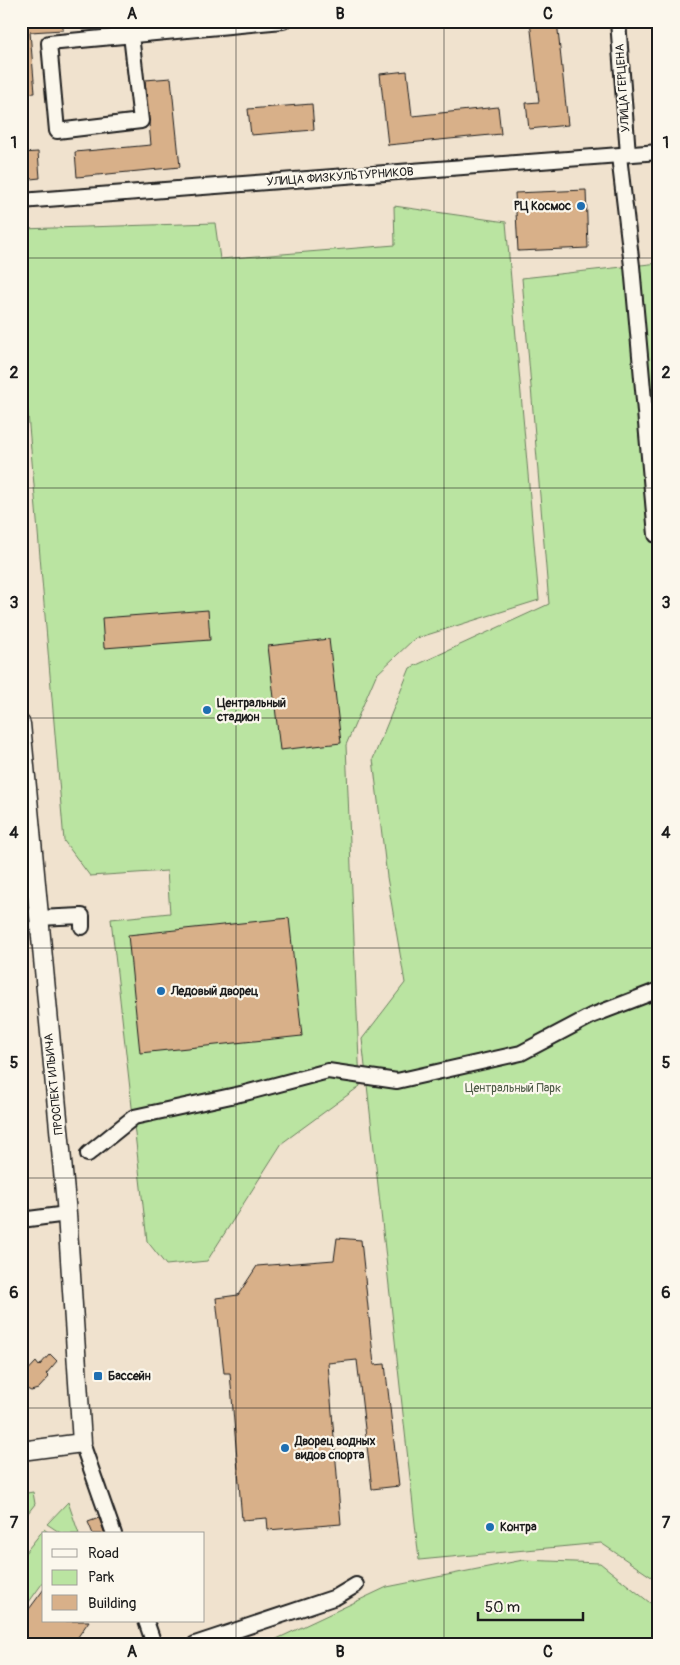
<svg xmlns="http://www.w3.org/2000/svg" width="680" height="1665" font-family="Pangolin,sans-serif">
<rect width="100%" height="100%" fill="#f0e2ce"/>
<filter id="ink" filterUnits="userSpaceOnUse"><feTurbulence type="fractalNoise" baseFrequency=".02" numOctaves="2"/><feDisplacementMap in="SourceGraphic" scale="10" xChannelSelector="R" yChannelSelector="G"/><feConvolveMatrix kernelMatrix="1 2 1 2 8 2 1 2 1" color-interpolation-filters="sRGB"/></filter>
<g filter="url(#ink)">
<!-- green -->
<g fill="#bae4a1" stroke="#6b805e">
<path d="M394,206l112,16 33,378 -125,39 -38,36 -30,70 14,341 -78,57 -75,118 -41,4 -19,-24 -36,-322 59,-6 -3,-42 -77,5 -26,-35 -43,-510v-102l194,-6 5,36 175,-14z"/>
<path d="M659,263v1319l-58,-39 -182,17 -57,-521 43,-56 -18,-106 -14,-118 37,-91 139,-64 -27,-326z"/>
<path d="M33,1492l2,12 -14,18v-28z"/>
<path d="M68,1502l11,32h-17l-15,-10z"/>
<path d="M44,1529l6,5h-6v47l-23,32v-55z"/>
<path d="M523,1560l77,3 59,47v34h-393l121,-57z"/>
</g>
<!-- building -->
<g fill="#d8b089" stroke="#1c1c1c">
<path d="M21,21h42v9l-33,2 5,61 -14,1z"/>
<path d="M530,21h27l11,104 -39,4 -3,-26 13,-1z"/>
<path d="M407,71l5,45 86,-9 3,27 -113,11 -8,-71z"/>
<path d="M171,78l9,89 -103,10 -2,-25 76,-7 -6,-65z"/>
<path d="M312,104l2,26 -63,5 -3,-26z"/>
<path d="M38,152l2,26 -19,2v-27z"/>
<path d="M586,190l2,58 -70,3 -3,-58z"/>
<path d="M208,610l2,30 -106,8 -2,-30z"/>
<path d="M329,639l12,104 -61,7 -12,-104z"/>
<path d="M289,918l13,118 -162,17 -12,-118z"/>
<path d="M337,1238l24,2 13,125 11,-1 14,122 -27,3 -15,-129 -29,3 13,161 -73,6 -1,-12 -25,2 -12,-147h-6l-8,-75 22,-3 19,-29 77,-6z"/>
<path d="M50,1354l7,7 -11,13 3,3 -11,12 -7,2 -6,-3 -3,-5v-6l14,-15 3,4z"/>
<path d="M99,1518l6,16h-12l-5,-12z"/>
<path d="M44,1589v32h45l-16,23h-52v-24z"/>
</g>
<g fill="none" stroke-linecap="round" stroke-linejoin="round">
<!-- minor casing -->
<g stroke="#1c1c1c" stroke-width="18">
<g id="minor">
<path d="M117,21l1,15"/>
<path d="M618,21l10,133"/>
<path d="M131,35l10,86 -84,10 -8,-88 234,-22"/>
<path d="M619,156l13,110 24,269"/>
<path d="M21,201l638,-49"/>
<path d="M38,918l44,-2v11"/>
<path d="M88,1154l46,-37 111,-24 83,-22 69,10 124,-28 70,-37 68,-26"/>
<path d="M21,1220l46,-6"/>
<path d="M82,1443l32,91"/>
<path d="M146,1621l8,23"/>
<path d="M195,1644l141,-47 20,-12"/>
</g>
</g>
<!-- major casing -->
<g stroke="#1c1c1c" stroke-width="21">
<path id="major" d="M21,724l46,490 15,229 -61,8"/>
</g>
<!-- minor -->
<use href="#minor" stroke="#fbf7ec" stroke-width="14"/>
<!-- major -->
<use href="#major" stroke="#fbf7ec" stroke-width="18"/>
</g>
</g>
<!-- grid -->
<path fill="none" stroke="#1c1c1c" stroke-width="1" stroke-opacity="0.55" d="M236,21v1623M444,21v1623M21,258h638M21,488h638M21,718h638M21,948h638M21,1178h638M21,1408h638"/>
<!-- markers -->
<g fill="#1f6fb2" stroke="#fbf7ec" stroke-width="2">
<circle cx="581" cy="206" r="5"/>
<circle cx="207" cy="710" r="5"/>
<circle cx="161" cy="991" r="5"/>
<rect x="93" y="1371" width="10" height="10" rx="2.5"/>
<circle cx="285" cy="1448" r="5"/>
<circle cx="490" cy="1527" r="5"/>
</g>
<g text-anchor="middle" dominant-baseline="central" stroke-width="4.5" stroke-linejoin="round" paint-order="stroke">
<!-- street labels -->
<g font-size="12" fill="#1c1c1c" stroke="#fbf7ec">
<text transform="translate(623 88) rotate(-94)">УЛИЦА ГЕРЦЕНА</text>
<text transform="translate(340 177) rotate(-4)">УЛИЦА ФИЗКУЛЬТУРНИКОВ</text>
<text transform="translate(54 1084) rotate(-96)">ПРОСПЕКТ ИЛЬИЧА</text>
</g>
<!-- poi labels -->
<g font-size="12" font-weight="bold" fill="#1c1c1c" stroke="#fbf7ec" text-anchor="start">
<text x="571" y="206" text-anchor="end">РЦ Космос</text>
<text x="217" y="703">Центральный<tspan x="217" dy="14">стадион</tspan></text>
<text x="171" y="991">Ледовый дворец</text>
<text x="108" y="1376">Бассейн</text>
<text x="295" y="1441">Дворец водных<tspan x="295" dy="14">видов спорта</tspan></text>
<text x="500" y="1527">Контра</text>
</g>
<!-- park labels -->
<g font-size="12" fill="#4b5844" stroke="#fbf7ec">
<text x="513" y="1088">Центральный Парк</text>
</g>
</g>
<!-- margin -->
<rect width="680" height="1665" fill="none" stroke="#fbf7ec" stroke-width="55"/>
<!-- legend -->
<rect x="42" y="1532" width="162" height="90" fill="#fbf7ec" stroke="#a29f99"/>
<rect x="52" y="1549" width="25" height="8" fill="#fbf7ec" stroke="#a29f99"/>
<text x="88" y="1558" font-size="15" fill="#1c1c1c">Road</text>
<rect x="52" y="1570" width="25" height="15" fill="#bae4a1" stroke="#a29f99"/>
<text x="88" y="1582" font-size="15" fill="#1c1c1c">Park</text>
<rect x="52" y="1595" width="25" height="15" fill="#d8b089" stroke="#a29f99"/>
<text x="88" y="1608" font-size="15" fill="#1c1c1c">Building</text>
<!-- scale -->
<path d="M478 1612v8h105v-8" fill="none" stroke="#1c1c1c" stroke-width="2.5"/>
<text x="485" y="1612" font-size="15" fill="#1c1c1c" stroke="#fbf7ec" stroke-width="4" paint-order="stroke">50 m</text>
<rect x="28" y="28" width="624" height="1610" fill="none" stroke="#1c1c1c" stroke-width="2"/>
<g font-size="16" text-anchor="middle" font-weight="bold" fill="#1c1c1c">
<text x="132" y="19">A</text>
<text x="340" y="19">B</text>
<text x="548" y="19">C</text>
<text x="14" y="148">1</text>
<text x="666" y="148">1</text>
<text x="14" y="378">2</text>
<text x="666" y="378">2</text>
<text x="14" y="608">3</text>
<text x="666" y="608">3</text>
<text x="14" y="838">4</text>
<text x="666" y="838">4</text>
<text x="14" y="1068">5</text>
<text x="666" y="1068">5</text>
<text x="14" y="1298">6</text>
<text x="666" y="1298">6</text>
<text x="14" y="1528">7</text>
<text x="666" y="1528">7</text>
<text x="132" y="1657">A</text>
<text x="340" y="1657">B</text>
<text x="548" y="1657">C</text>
</g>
</svg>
